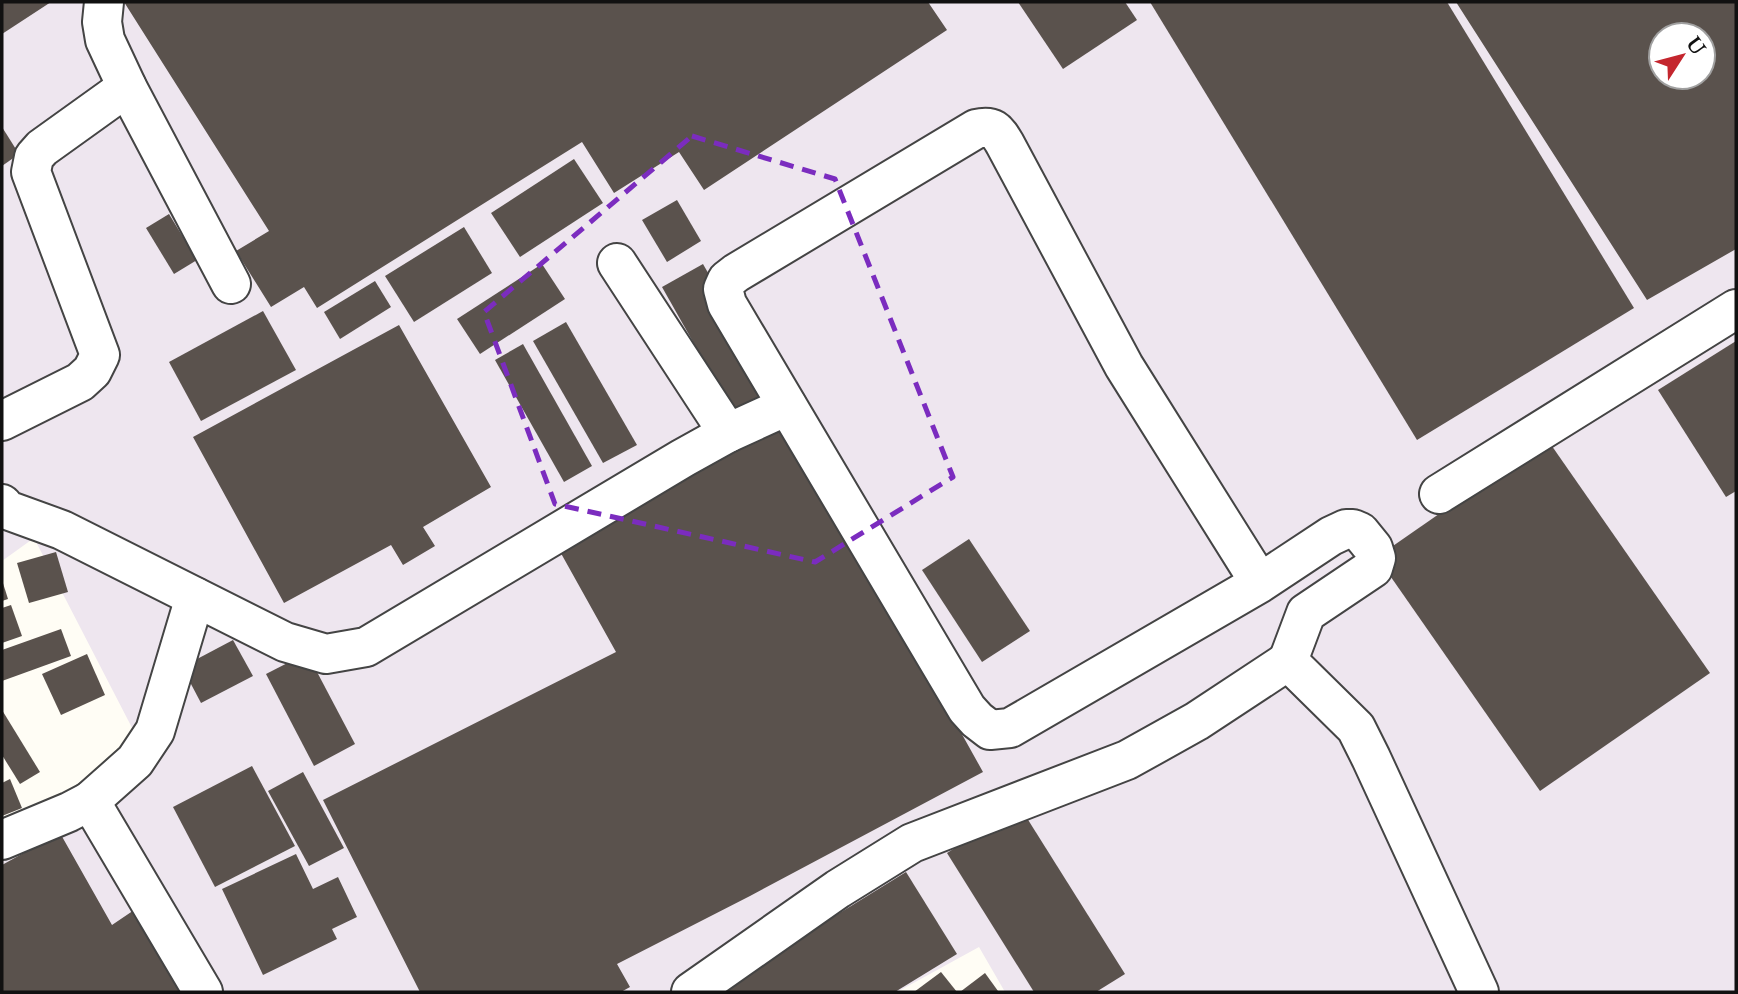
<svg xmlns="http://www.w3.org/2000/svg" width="1738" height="994" font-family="'Libre Baskerville',serif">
<rect width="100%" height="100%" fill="#fffdf5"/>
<!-- industrial -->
<path fill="#eee6ef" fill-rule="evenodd" d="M2,2h1734v990h-731l-26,-45 -82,45h-895v-164l142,-77 -110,-213 -32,23zM1661,35h42v42h-42z"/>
<!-- building -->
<g fill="#5a524d" fill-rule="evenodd">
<path d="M2,2h49l-49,32z"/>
<path d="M124,2h804l19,28 -243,160 -25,-38 -65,41 -32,-51 -265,166 -13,-21 -33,20 -35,-56 33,-20z"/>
<path d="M1018,2h107l12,18 -74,49z"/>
<path d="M1150,2h297l187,306 -217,132z"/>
<path d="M1456,2h280v247l-89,51zM1661,35h42v42h-42z"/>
<path d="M2,127l17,27 -17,12z"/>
<path d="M574,159l29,44 -83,54 -29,-44z"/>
<path d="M677,200l24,41 -34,21 -25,-42z"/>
<path d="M169,214l28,46 -23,14 -28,-46z"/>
<path d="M464,227l28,46 -78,49 -29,-46z"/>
<path d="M542,264l23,35 -85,55 -23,-35z"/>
<path d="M703,264l74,130 -41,24 -74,-131z"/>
<path d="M375,281l16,26 -51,32 -16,-27z"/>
<path d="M263,311l33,59 -95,51 -32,-59z"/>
<path d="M566,322l71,123 -34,18 -70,-122z"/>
<path d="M399,325l92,162 -68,40 12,19 -32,19 -12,-20 -107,58 -91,-166z"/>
<path d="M1736,341v150l-10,6 -68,-107z"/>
<path d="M523,344l69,122 -28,16 -69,-122z"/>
<path d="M784,415l199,357 -233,124 -133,68 13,23 -9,5h-201l-97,-192 293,-148 -63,-113z"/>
<path d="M1547,439l163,234 -170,118 -163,-234z"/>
<path d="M969,539l61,92 -48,31 -60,-92z"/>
<path d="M56,552l12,40 -39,11 -12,-40z"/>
<path d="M2,580l6,19 -6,2z"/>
<path d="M11,605l11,31 -20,7v-35z"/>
<path d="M61,629l10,27 -69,25v-31z"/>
<path d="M233,640l20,36 -52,27 -19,-36z"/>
<path d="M307,653l48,91 -41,22 -48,-92z"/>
<path d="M87,654l18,41 -44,20 -19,-41z"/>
<path d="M2,710l38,62 -20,12 -18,-29z"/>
<path d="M252,766l43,80 -80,41 -42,-80z"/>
<path d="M303,772l41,76 -35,18 -41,-75z"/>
<path d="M10,779l12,29 -20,8v-33z"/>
<path d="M1020,807l105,167 -29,18h-62l-87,-139z"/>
<path d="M60,833l52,92 31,-21 50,88h-191v-127z"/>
<path d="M296,854l17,35 25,-12 19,40 -25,12 5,10 -74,36 -41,-86z"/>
<path d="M906,872l51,82 -62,38h-183z"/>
<path d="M941,972l16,20h-43z"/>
<path d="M985,973l13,18 -2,1h-36z"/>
</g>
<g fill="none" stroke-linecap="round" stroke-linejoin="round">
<!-- minor casing -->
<g stroke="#444" stroke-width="42">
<g id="minor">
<path d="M104,2l-2,20 3,18 22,47 104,197"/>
<path d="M2,421l78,-39 12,-11 8,-16 -69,-183 3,-15 8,-9 85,-61"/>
<path d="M728,433l59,-27"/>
<path d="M1439,494l297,-185"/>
<path d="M2,504l5,6 55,20 223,112 41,12 40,-7 317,-189 45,-25 -111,-170"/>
<path d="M1260,583l-136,-217 -119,-222c-8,-14 -12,-19 -29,-15l-240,144 -9,7 -4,9 4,15 240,405 10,11 13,10 20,-2 250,-145 71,-47 15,-7h7l7,3 13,16 3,10 -3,10 -67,45 -18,48 68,67 15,30 108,234"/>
<path d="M90,801l45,-40 20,-30 40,-134"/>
<path d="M2,840l67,-28 21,-11 113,191"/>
<path d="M691,992l147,-103 74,-46 215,-83 70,-39 91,-60"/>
</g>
</g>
<!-- minor -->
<use href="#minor" stroke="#fff" stroke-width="38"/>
</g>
<!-- marked area -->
<path fill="none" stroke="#7b2cbf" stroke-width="5" stroke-dasharray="14 9" stroke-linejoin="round" d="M692,136l143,43 118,298 -138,85 -260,-58 -71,-192z"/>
<!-- border -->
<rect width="1738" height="994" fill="none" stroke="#111111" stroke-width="7"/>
<!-- north arrow -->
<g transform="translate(1682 56) rotate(54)"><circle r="33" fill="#ffffff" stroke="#a0a0a0" stroke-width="2"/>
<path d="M0-5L12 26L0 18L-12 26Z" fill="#c4262e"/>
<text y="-10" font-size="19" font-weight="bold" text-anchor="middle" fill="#111111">U</text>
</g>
</svg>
